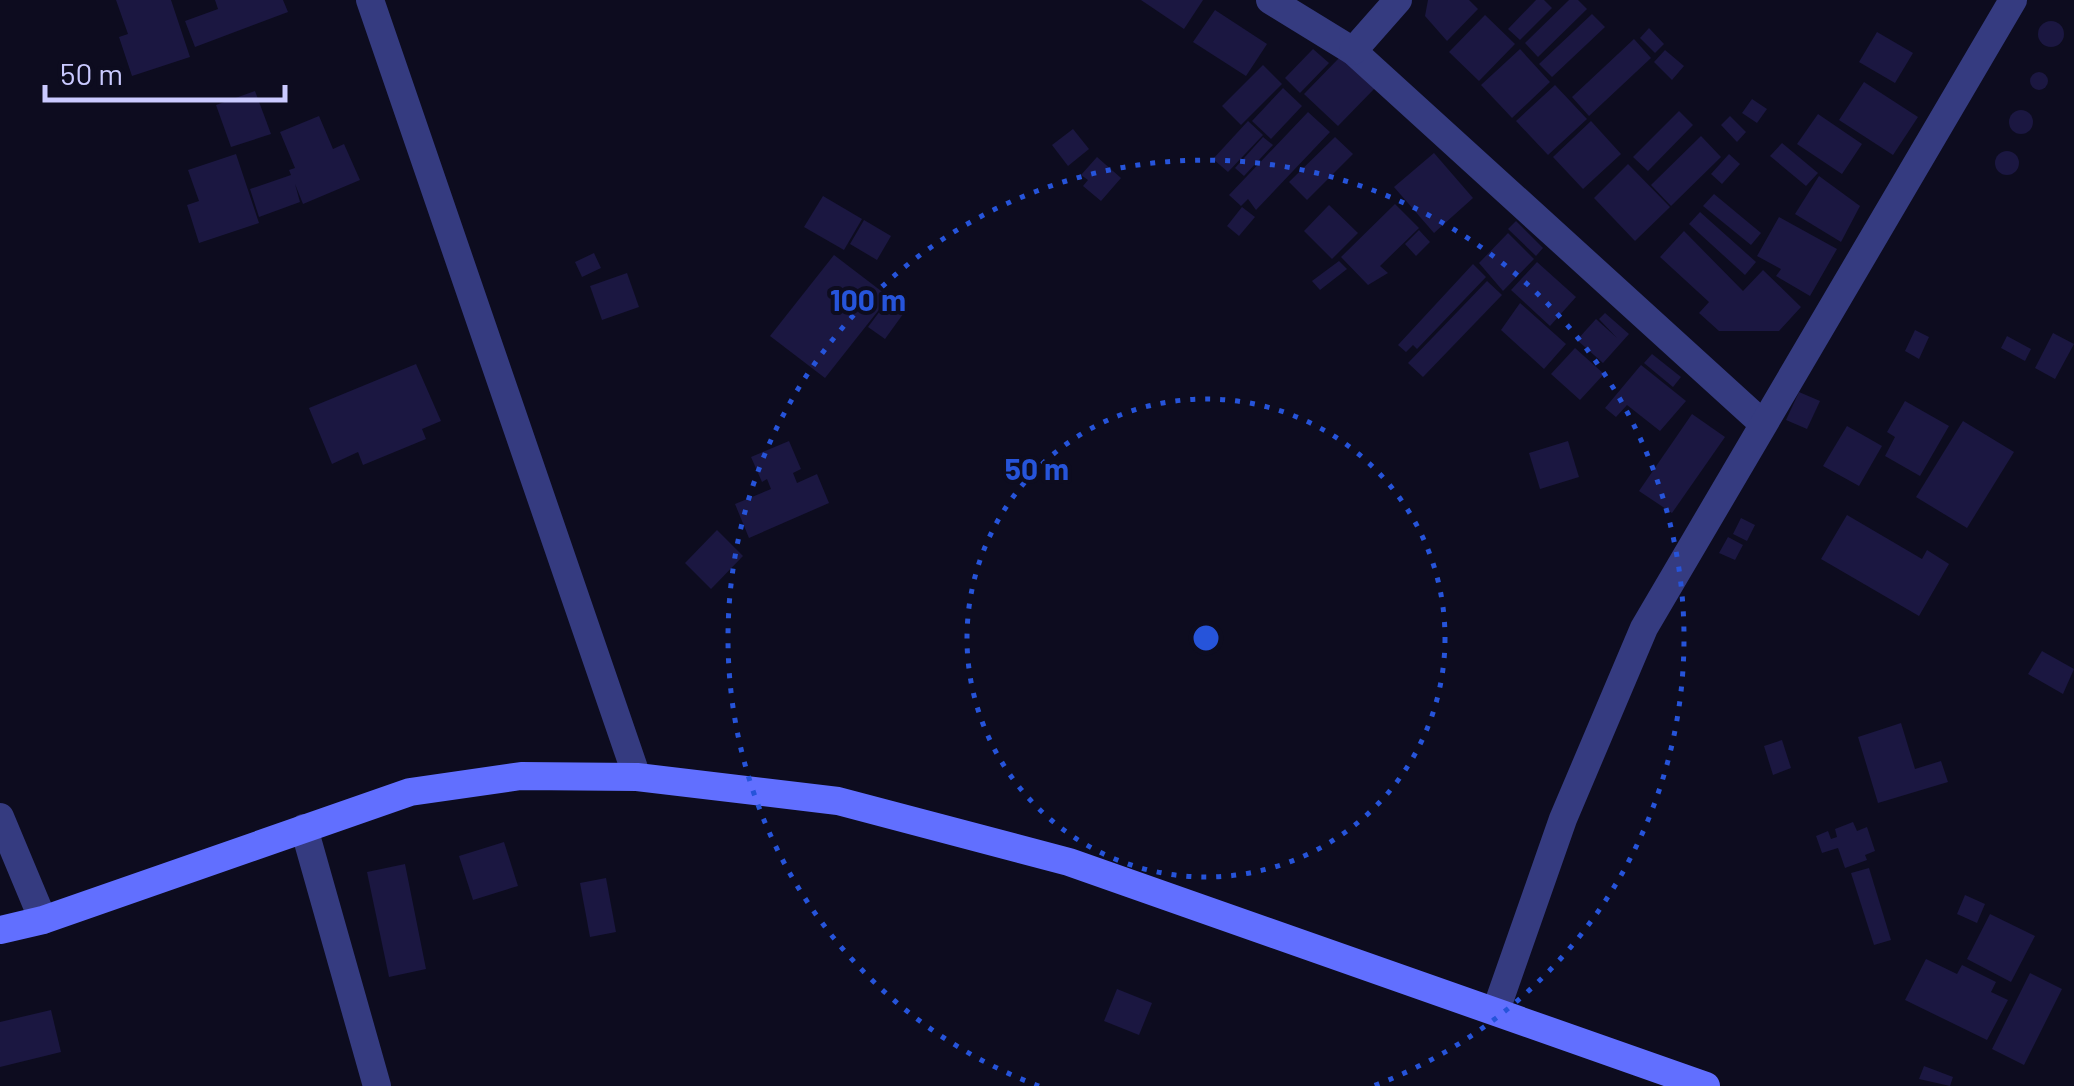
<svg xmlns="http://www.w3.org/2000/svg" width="2074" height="1086" font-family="Barlow,sans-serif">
<rect width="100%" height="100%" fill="#0d0c1f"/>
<!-- building -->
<g fill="#1b1741">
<path d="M116,0h55l19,57 -58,19 -13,-39 9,-3z"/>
<path d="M215,0h68l5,12 -93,35 -10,-26 33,-12z"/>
<path d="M1141,0h62l-19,29z"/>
<path d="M1428,0h41l9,9 -31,32 -22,-25z"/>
<path d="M1536,0h8l8,8 -32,32 -12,-11z"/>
<path d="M1569,0h9l9,9 -49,48 -13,-14z"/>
<path d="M1215,10l52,34 -21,32 -53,-34z"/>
<path d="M1592,14l13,13 -53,50 -13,-13z"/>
<path d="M1485,15l30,29 -36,37 -30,-29z"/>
<circle cx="2051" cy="34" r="13"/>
<path d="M1649,28l15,16 -9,9 -15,-15z"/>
<path d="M1877,32l36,21 -18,30 -36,-21z"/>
<path d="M1634,39l17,19 -62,58 -17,-19z"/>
<path d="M1313,49l16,14 -29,30 -15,-15z"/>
<path d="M1520,49l30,33 -38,36 -31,-33z"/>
<path d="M1665,50l19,16 -12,14 -18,-18z"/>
<path d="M1341,56l34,32 -37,38 -34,-32z"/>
<path d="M1263,65l19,19 -41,41 -19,-19z"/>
<circle cx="2039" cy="81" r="9"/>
<path d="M1864,82l54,35 -25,38 -54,-35z"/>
<path d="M1555,85l32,34 -39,36 -32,-34z"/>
<path d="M1283,88l19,18 -31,33 -19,-18z"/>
<path d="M255,91l16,43 -40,13 -15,-42z"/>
<path d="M1752,99l15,10 -10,14 -15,-10z"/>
<circle cx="2021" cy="122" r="12"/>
<path d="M1679,111l14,14 -45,46 -15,-14z"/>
<path d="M1308,112l22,20 -74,78 -8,-11 -7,7 -12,-11z"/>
<path d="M1818,114l44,30 -20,30 -45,-30z"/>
<path d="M319,116l14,33 11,-5 16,36 -57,24 -8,-20 5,18 -41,15 -9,-28 41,-14 -2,-5 6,-2 -15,-36z"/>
<path d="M1730,116l16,16 -9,10 -16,-17z"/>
<path d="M1248,121l15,14 -35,37 -15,-13z"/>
<path d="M1591,121l30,33 -38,35 -30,-32z"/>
<path d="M1073,129l16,20 -21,17 -16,-21z"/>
<path d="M1701,136l20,21 -50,49 -20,-21z"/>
<path d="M1263,137l10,8 -29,31 -9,-8z"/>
<path d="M1335,137l18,17 -46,46 -18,-18z"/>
<path d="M1782,143l36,30 -12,13 -36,-30z"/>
<circle cx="2007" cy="163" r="12"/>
<path d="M1434,153l39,45 -39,35 -40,-46z"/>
<path d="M236,154l23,69 -60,20 -12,-38 12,-4 -11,-31z"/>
<path d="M1729,154l11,10 -18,20 -11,-10z"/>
<path d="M1097,157l24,21 -20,23 -18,-15 5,-6 -7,-5z"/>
<path d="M1628,164l42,43 -35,34 -41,-43z"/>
<path d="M1819,176l41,30 -19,36 -46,-28z"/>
<path d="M1714,194l47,39 -10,12 -48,-39z"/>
<path d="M823,196l39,23 -18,31 -40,-23z"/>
<path d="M1395,204l24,24 -39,38 8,7 -20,12 -27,-28z"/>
<path d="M1329,205l29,28 -26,26 -28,-28z"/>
<path d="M1242,207l13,10 -16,19 -12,-10z"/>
<path d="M1700,212l56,50 -11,13 -56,-51z"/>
<path d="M1779,217l58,32 -27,47 -34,-20 5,-7 -24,-13z"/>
<path d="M864,220l27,16 -14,24 -27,-16z"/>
<path d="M1516,221l27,27 -7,8 -28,-27z"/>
<path d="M1419,230l11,12 -14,14 -11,-12z"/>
<path d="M1684,231l59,60 20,-21 38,37 -22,24h-60l-20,-18 10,-11 -49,-45z"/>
<path d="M1508,233l26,26 -31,32 -24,-28z"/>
<path d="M594,253l7,15 -19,9 -7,-15z"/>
<path d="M834,255l55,42 -64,81 -55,-42z"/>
<path d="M1339,261l8,8 -27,21 -8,-9z"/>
<path d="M1537,262l39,35 -26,29 -39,-36z"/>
<path d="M1473,264l13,13 -69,72 -4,-4 -7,7 -8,-7z"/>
<path d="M627,273l12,34 -37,13 -12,-34z"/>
<path d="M1487,281l15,14 -79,82 -15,-14z"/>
<path d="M889,299l17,11 -21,29 -17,-12z"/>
<path d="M1520,303l46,41 -22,25 -43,-39z"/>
<path d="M1605,313l24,21 -26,29 -26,-23 19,-21 21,19 -18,-19z"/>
<path d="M1915,330l14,7 -10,22 -14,-8z"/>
<path d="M2053,333l21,11 -19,35 -20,-11z"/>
<path d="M2007,336l24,13 -6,12 -24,-13z"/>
<path d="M1575,348l29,26 -24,26 -29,-26z"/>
<path d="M1652,354l29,23 -8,10 -29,-24z"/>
<path d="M416,364l25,57 -19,8 4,10 -63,26 -5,-13 -26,12 -23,-56z"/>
<path d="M1641,365l45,36 -26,30 -33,-26 -11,12 -11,-9z"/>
<path d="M1799,392l21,9 -13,28 -21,-9z"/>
<path d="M1905,401l44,25 -29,50 -35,-20 10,-19 -8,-5z"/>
<path d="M1692,414l33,23 -53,76 -33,-22z"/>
<path d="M1963,421l51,31 -47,76 -51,-31z"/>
<path d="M1847,426l35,20 -23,40 -36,-20z"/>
<path d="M789,441l12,28 -8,4 4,10 20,-9 12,29 -80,35 -14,-34 36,-15 -4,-10 -5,3 -11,-25z"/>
<path d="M1568,441l11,36 -39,12 -11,-36z"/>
<path d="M1847,515l75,44 5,-9 22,14 -30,52 -98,-57z"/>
<path d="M1741,518l14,7 -8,16 -14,-7z"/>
<path d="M717,530l26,26 -32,33 -26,-26z"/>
<path d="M1728,537l15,8 -8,15 -16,-7z"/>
<path d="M2042,651l32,18 -11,25 -35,-20z"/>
<path d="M1901,723l14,46 26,-8 7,21 -70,21 -20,-66z"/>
<path d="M1782,740l9,28 -18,7 -9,-29z"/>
<path d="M1853,822l4,9 10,-4 8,24 -10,4 2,5 -22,8 -7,-20 -16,5 -6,-17 12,-5 3,8 6,-2 -2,-8z"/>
<path d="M504,842l14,44 -45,14 -14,-44z"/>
<path d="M405,864l21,105 -37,8 -22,-105z"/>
<path d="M1869,868l22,72 -17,5 -23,-72z"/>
<path d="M606,878l10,54 -26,5 -10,-54z"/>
<path d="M1965,895l20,9 -8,19 -20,-9z"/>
<path d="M1990,914l45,22 -24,46 -44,-23z"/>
<path d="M1926,959l31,15 5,-9 34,17 -5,10 17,8 -21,40 -82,-40z"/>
<path d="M2030,973l32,16 -38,76 -32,-16z"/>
<path d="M1117,989l35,14 -13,32 -35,-14z"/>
<path d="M51,1010l10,42 -61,15v-45z"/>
<path d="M1924,1066l29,11 -3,9 -31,-7z"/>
</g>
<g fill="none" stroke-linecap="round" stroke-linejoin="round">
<!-- minor -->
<g stroke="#353b80" stroke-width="28">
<path d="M370,0l267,777"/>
<path d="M1270,0l83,51 408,371"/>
<path d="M1353,51l45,-51"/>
<path d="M0,817l43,103"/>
<path d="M304,828l73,258"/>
<path d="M1496,1010l67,-191 81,-191 369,-628"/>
</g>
<!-- secondary -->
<path stroke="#616fff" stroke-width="28" d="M0,930l43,-10 367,-128 111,-16 116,1 201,24 231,61 637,224"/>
</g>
<!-- distance rings -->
<g fill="none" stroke="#2654da" stroke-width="5" stroke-dasharray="5 10">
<circle cx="1206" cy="638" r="239"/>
<path d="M1039 1086A478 478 0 1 1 1373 1086"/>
</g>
<circle cx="1206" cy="638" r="15" fill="#2654da" stroke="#0d0c1f" stroke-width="5"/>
<g font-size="30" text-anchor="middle" font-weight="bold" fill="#2654da" stroke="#0d0c1f" stroke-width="8" stroke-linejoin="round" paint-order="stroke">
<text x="868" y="311">100 m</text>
<text x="1037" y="480">50 m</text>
</g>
<!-- scale -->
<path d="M45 85v15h240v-15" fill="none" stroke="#cacaff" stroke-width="5"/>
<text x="60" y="85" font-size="30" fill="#cacaff" stroke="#0d0c1f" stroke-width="8" paint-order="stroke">50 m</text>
</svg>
